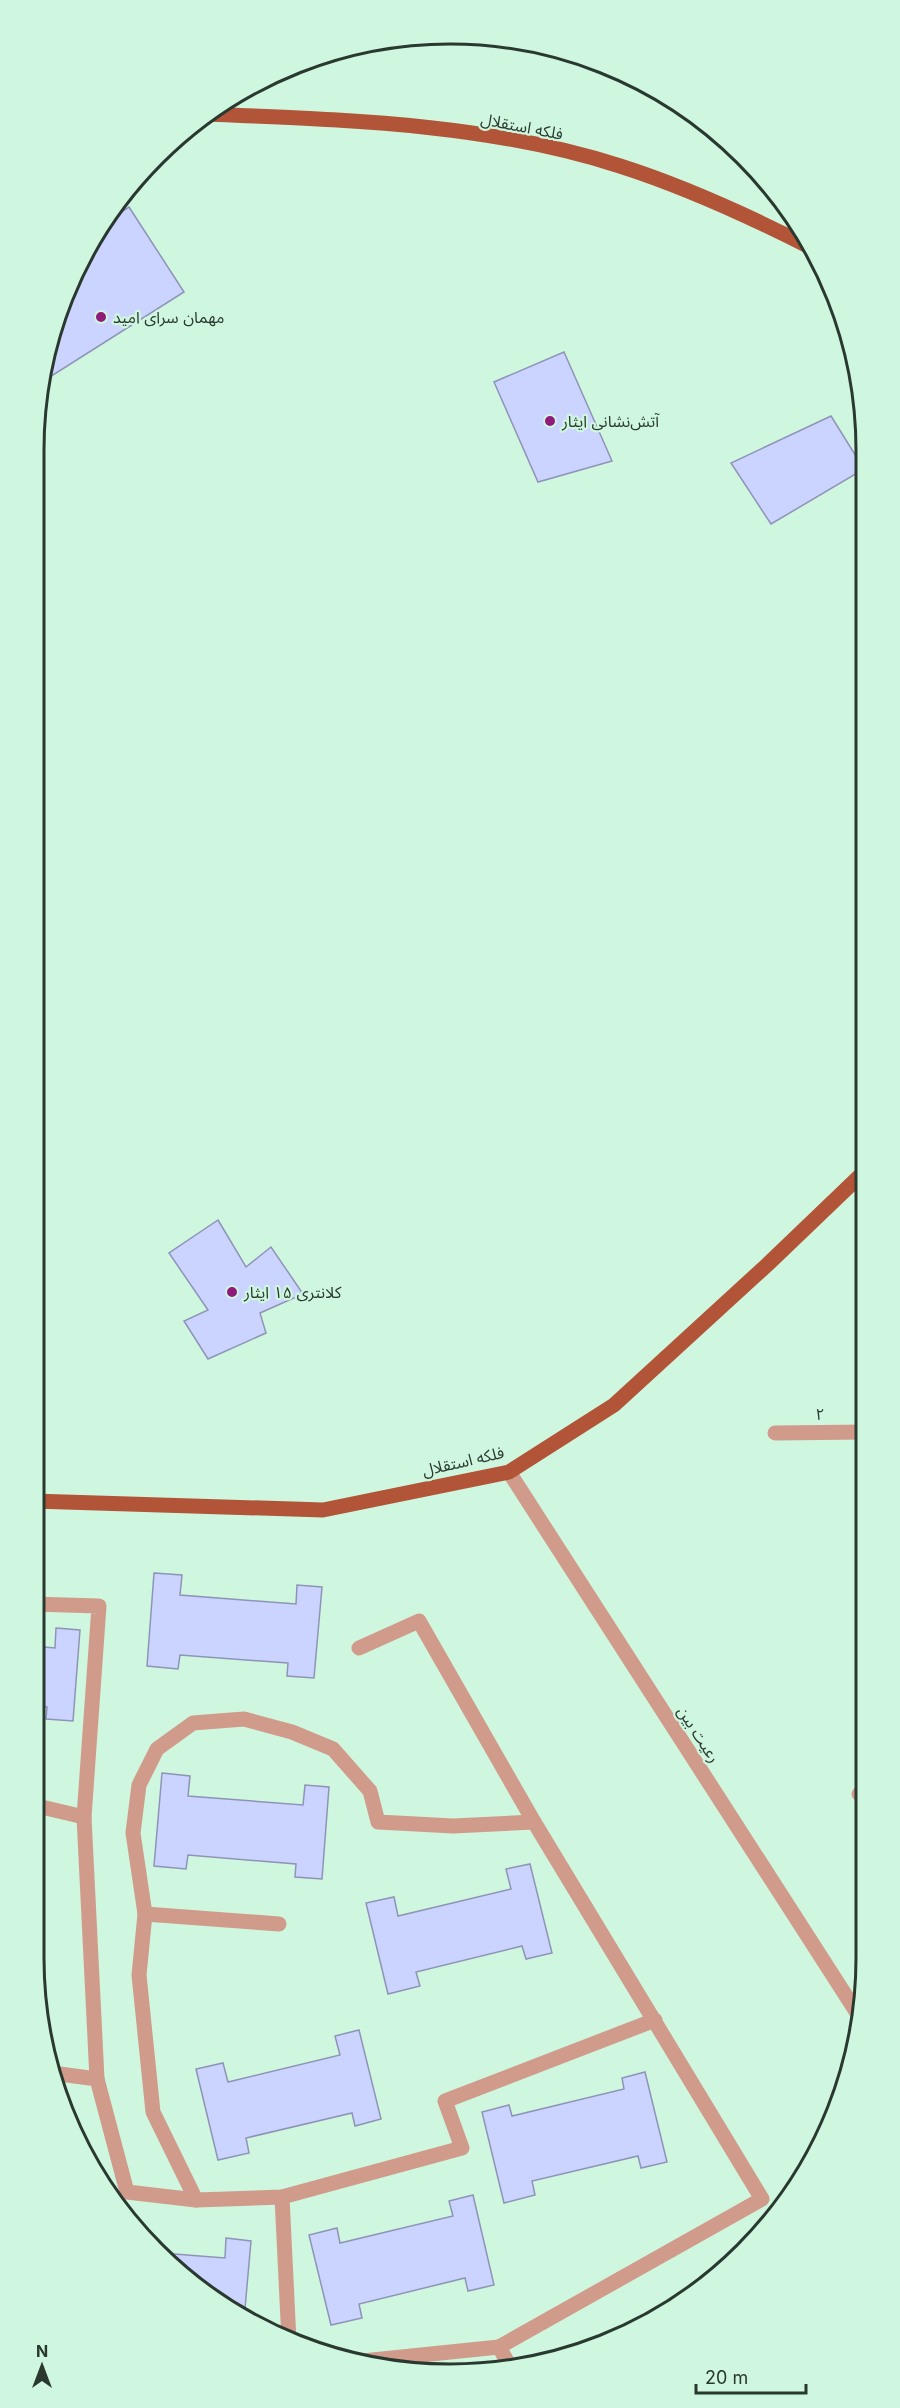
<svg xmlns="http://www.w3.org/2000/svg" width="900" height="2408" font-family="Inter,'Noto Sans Arabic',sans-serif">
<rect width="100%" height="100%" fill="#cff6de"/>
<!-- building -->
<g fill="#cbd3ff" stroke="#8f94b7" stroke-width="1.5">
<path d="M129,207l55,85 -142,90 5,-40 29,-77 26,-41z"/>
<path d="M564,352l48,109 -74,21 -44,-100z"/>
<path d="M831,416l33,53 -93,55 -40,-61z"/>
<path d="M218,1220l28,47 25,-20 32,47 -43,19 6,20 -58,26 -24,-38 24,-11 -39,-57z"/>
<path d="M154,1573l28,2 -2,20 116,9 1,-19 25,2 -8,91 -27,-2 1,-13 -108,-8 -2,14 -31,-3z"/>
<path d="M56,1628l24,2 -7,91 -27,-2 1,-12 -14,-2v-59l22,2z"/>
<path d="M162,1773l28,3 -2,20 115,9 2,-20 24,2 -7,92 -27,-2 1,-13 -108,-9 -2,14 -32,-3z"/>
<path d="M530,1864l22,89 -26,6 -4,-13 -106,26 4,14 -32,8 -22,-91 28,-6 4,19 113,-27 -5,-20z"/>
<path d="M359,2030l22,89 -26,7 -3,-13 -106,25 3,15 -31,7 -22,-91 27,-6 5,19 112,-27 -5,-19z"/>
<path d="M645,2072l22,90 -26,6 -3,-12 -106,25 3,14 -31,8 -22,-91 27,-7 3,11 112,-27 -2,-11z"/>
<path d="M473,2195l21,90 -26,6 -3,-13 -106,26 3,14 -31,7 -22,-90 28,-7 3,15 113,-27 -4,-15z"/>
<path d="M226,2238l25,3 -7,79 -83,-67 64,5z"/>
</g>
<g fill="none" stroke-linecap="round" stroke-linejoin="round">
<!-- minor -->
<g stroke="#d19b8b" stroke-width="15">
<path d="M775,1433l91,-1"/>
<path d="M509,1472l350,544"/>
<path d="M33,1604l66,2 -15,211"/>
<path d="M359,1648l60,-27 115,201 228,377 -263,148 12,21"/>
<path d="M859,1794l8,-2"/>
<path d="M33,1805l51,12 13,262"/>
<path d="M534,1822l-81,4 -75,-4 -8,-31 -37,-42 -41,-17 -48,-13 -51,4 -36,26 -18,36 -6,48 12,81 -6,61 14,137 43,88 86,-3 180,-49 -17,-47 210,-81"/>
<path d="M145,1914l134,10"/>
<path d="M52,2073l45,6 30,113 69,8"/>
<path d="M282,2197l7,144"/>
<path d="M353,2362l146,-15"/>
</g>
<!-- major -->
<g stroke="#b25437" stroke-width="15">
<path d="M206,114c139,6 281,9 414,52 66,21 131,51 192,82"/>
<path d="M33,1501l290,9 186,-38 105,-67 154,-141 97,-93"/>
</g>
</g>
<!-- markers -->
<g fill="#901b79" stroke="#cff6de" stroke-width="2">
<circle cx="101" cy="317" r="6"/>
<circle cx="550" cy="421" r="6"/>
<circle cx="232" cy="1292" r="6"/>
</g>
<g text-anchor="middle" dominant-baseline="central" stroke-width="4.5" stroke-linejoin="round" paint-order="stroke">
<!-- street labels -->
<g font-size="16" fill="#29392f" stroke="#cff6de">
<text transform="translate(522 126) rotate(11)">فلکه استقلال</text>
<text x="820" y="1414">۲</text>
<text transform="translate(463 1461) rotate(-13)">فلکه استقلال</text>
<text transform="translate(699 1734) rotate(57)">رعیت بین</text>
</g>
<!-- poi labels -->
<g font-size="16" fill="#29392f" stroke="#cff6de" text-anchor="start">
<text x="113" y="317">مهمان سرای امید</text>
<text x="562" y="421">آتش‌نشانی ایثار</text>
<text x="244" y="1292">کلانتری ۱۵ ایثار</text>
</g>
</g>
<!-- crop -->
<path d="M0 0H900V2408H0ZM450 44H450A406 406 0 0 1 856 450V1958A406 406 0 0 1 450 2364H450A406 406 0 0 1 44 1958V450A406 406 0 0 1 450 44Z" fill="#cff6de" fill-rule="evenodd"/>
<path fill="none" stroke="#29392f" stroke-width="3" d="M450 44H450A406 406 0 0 1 856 450V1958A406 406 0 0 1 450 2364H450A406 406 0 0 1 44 1958V450A406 406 0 0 1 450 44Z"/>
<!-- north arrow -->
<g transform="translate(42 2366)" stroke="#cff6de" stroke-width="4.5" paint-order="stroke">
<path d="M0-4.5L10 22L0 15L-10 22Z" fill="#29392f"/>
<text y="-9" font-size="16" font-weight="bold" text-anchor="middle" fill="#29392f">N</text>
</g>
<!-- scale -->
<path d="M696 2384v9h110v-9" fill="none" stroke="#29392f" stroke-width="3"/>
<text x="705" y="2384" font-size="18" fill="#29392f" stroke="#cff6de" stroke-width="4.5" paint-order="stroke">20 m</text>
</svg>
